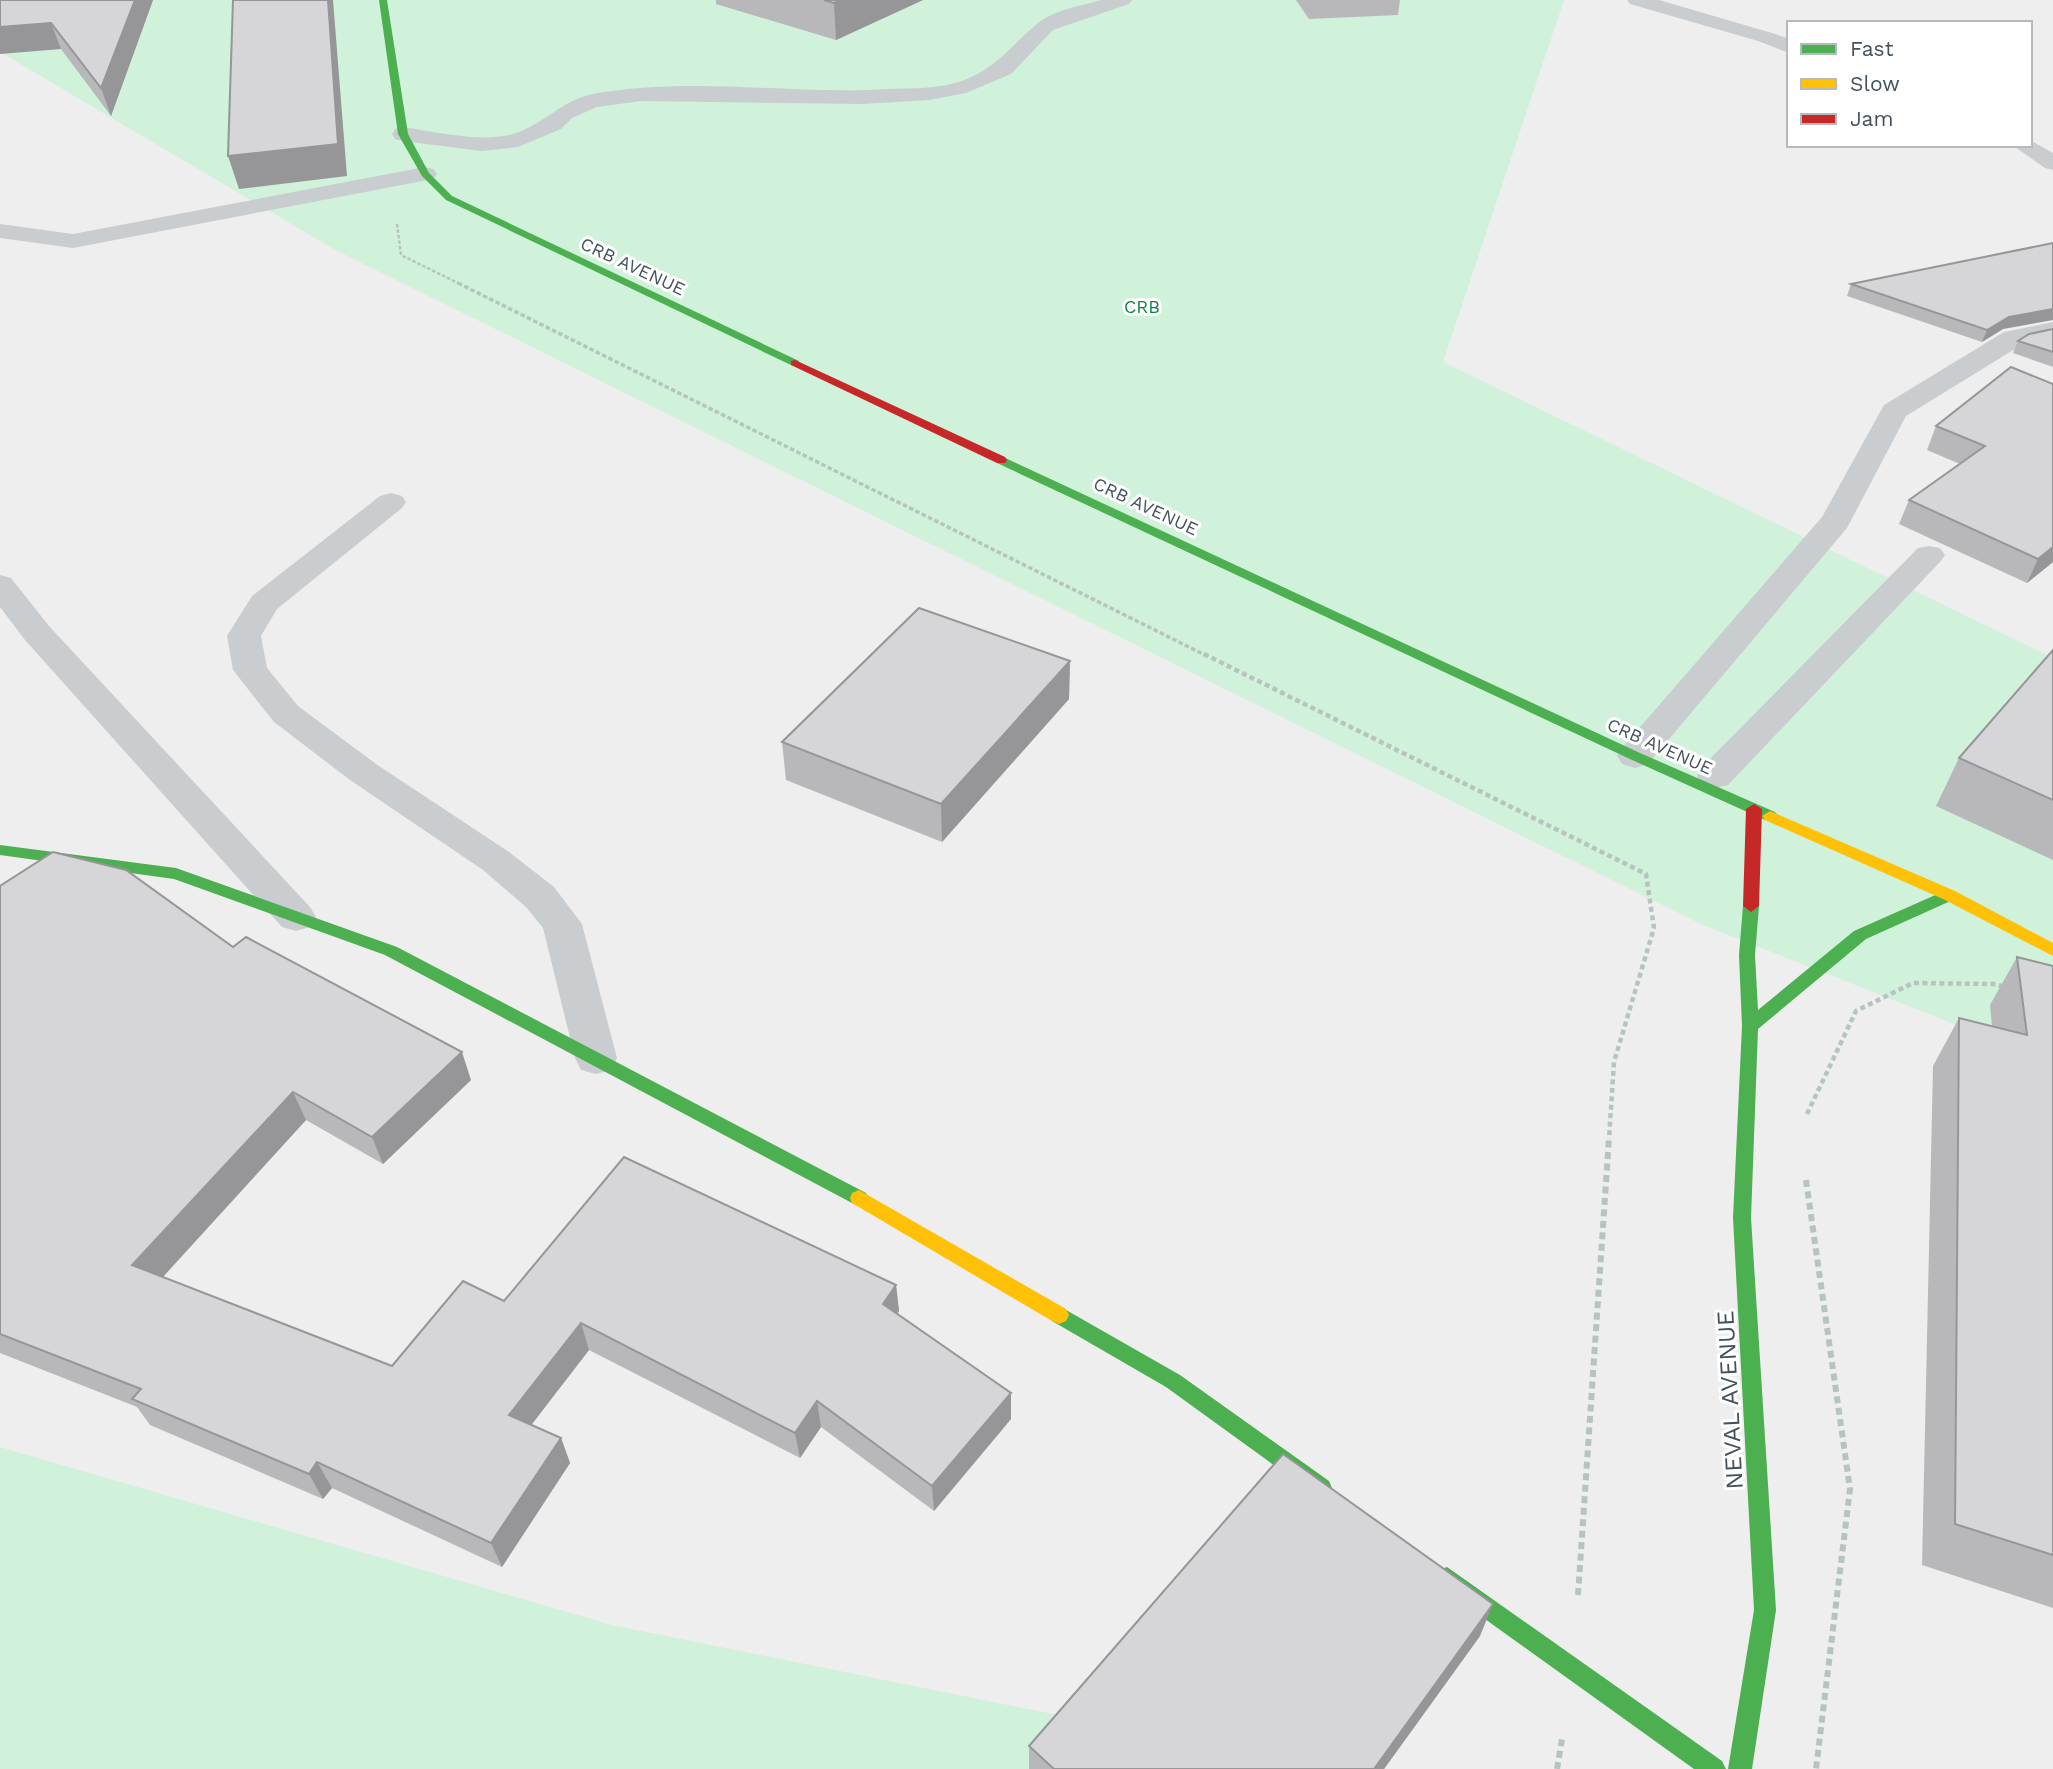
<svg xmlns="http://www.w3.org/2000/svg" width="2053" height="1769" font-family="'Work Sans',sans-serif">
<rect width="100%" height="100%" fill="#efeeee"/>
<!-- green -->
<g fill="#d0f1da">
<path d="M0,0h1564l-121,362 610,296v405l-350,-138 -1366,-674 -337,-199z"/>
<path d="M0,1447l612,178 713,144h-1325z"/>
</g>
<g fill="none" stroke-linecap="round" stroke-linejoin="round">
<!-- path-far3 -->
<path stroke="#b6c4bf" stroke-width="2.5" stroke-dasharray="3.5 2" stroke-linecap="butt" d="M397,224l4,31 61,30"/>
<!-- path-far2 -->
<path stroke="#b6c4bf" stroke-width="3.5" stroke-dasharray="4.5 2.5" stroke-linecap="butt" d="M458,283l749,373"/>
<!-- path-far1 -->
<g stroke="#b6c4bf" stroke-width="4.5" stroke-dasharray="5 3.5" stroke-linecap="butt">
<path d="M1204,654l442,220 8,54 -40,134 -5,77"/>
<path d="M1807,1114l49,-103 57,-28 83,1 10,4"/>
</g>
<!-- path -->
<g stroke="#b6c4bf" stroke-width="6" stroke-dasharray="7 4.5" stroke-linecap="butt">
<path d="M1806,1180l44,309 -34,280"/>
<path d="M1578,1595l31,-457"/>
<path d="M1557,1769l5,-30"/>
</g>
<!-- street -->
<g fill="#cacdcf" fill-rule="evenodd">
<path d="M1101,0h31l-3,4 -76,26 -42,44 -45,19 -37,7 -66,4 -222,-3 -44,6 -25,11 -11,11 -43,18 -36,4 -79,-10 -8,-2 -3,-5 3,-5 8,-2c35,5 76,16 110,7 30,-9 49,-34 80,-40 97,-18 198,1 296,-5 23,-1 51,0 73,-8 36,-14 47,-34 75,-57 16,-14 44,-18 64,-24z"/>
<path d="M1627,0h32l113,33 17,6v14l-31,-12 -128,-37z"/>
<path d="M2030,140l23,13v17l-8,-2 -33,-23h18z"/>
<path d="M425,167l8,2 4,5 -4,5 -360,69 -73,-10v-14l73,10z"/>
<path d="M2053,322v16l-30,6 -117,72 -59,112 -199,236 -13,4 -13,-4 -5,-8 5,-8 200,-231 62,-112 120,-73z"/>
<path d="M391,493l11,3 4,6 -4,6 -125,101 -16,27 6,32 31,38 78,58 133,88 45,35 28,37 35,134 -6,12 -15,4 -15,-4 -6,-12 -32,-130 -17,-21 -43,-37 -133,-90 -76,-58 -41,-52 -6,-34 25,-40 128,-100z"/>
<path d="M1929,546l11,2 5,7 -5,7 -212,223 -13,3 -13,-3 -5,-9 5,-9 216,-219z"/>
<path d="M0,575l11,3 38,48 261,281 6,10 -6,10 -14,4 -14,-4 -257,-287 -25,-33z"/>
</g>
<!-- fast -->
<g fill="#4caf50" fill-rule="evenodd">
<path d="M379,0h8l21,134 21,39 23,23 347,165v4h-8l-345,-165 -24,-24 -24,-42z"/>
<path d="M1001,456l639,297 135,59 3,4 -3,4h-10l-135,-61 -633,-296v-6z"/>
<path d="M0,845l176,23 221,79 469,246 2,5 -2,5 -7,3 -7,-3 -467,-248 -211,-76 -174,-24z"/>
<path d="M1949,889l8,6 -2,4 -89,40 -108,90 -7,189 25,392 -24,159h-24l26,-159 -21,-392 9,-192 -3,-71 4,-49 8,-6 8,6 -4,49 3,55 96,-79z"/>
<path d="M1059,1306l121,69 149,106 3,7 -3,7 -7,3 -7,-3 -149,-108 -114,-66 -3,-6 3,-6z"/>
<path d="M1447,1567l275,194 4,8h-32l-255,-183 -3,-8 3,-8z"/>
</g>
<!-- slow -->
<g fill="#ffc107" fill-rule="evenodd">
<path d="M1770,811l185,80 98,52v13l-110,-57 -178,-79 -3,-4z"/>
<path d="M859,1190l207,119 3,6 -3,6 -7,3 -7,-3 -200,-118 -2,-5 2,-5z"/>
</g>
<!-- jam -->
<g fill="#c62828" fill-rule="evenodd">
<path d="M795,360l210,97 2,3 -2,3h-8l-206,-98v-4z"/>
<path d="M1754,804l8,5 -3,97 -8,6 -8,-6 3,-97z"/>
</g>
</g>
<!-- wall -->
<g fill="#b8b8bb">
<path d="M0,0h153l-42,116 -50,-67z"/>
<path d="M716,0h207l-87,40 -120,-36z"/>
<path d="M1296,0h104l-2,15 -89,4z"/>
<path d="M1851,284l152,45 -21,13 -135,-46z"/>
<path d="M2053,329v38l-40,-14 5,-12z"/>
<path d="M2011,367l42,195 -26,21 -128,-59 10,-24 51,-36 -33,-14 9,-24z"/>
<path d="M2053,650v210l-117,-54 23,-48z"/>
<path d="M1070,661l-1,38 -127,143 -156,-62 -4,-38z"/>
<path d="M0,886l233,61 238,133 -88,84 -77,-44 -143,157 229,89 112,-65 392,-16 3,26 -2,3 114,105 -77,92 -113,-84 -21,31 -211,-108 -58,75 30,13 9,25 -68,104 -170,-79 -9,11 -173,-74 -13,-18 -137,-54z"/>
<path d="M2017,957l36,9v642l-131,-43 11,-499 26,-48 33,8 -2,-21z"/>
<path d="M1480,1636l-96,133h-355v-23z"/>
</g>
<!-- shaded-wall -->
<g fill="#969698">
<path d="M135,0h18l-42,116 -10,-28z"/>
<path d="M328,0h5l14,176 -108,13 -11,-33z"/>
<path d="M840,0h83l-87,40 -2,-37z"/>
<path d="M51,23l10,26 -61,5v-27z"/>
<path d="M2053,309v11l-50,9 -21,13 5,-12 22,-13z"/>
<path d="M2053,547v15l-26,21 11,-24z"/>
<path d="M1070,661l-1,38 -127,143 -1,-38z"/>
<path d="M462,1052l9,28 -88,84 -11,-27z"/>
<path d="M293,1092l13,28 -157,172 -17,-27z"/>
<path d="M896,1285l3,26 -13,20 -3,-27z"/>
<path d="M581,1323l8,27 -70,91 -10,-26z"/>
<path d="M1011,1393v26l-77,92 -2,-25z"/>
<path d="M817,1401l4,26 -21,31 -5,-25z"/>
<path d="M561,1438l9,25 -68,104 -11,-24z"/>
<path d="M317,1462l15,26 -9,11 -14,-25z"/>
<path d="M1493,1604l-13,32 -96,133h-10z"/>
</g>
<!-- building -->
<g fill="#d6d6d9" stroke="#969698" stroke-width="2">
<path d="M0,0h135l-34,88 -50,-65 -51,4z"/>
<path d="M233,0h95l10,144 -110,12z"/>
<path d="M824,0h16l-6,3z"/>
<path d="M2053,243v66l-44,8 -22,13 -136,-46z"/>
<path d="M2053,329v23l-35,-11 11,-7z"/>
<path d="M2011,367l42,17v163l-15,12 -129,-59 76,-54 -49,-20z"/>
<path d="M919,608l151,53 -129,143 -159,-62z"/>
<path d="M2053,650v150l-94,-42z"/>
<path d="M53,852l73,18 107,77 13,-10 216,115 -90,85 -79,-45 -161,173 260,101 71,-85 41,20 120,-144 272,128 -13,19 128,89 -79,93 -115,-85 -22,32 -214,-110 -72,92 52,23 -70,105 -174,-81 -8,12 -177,-75 9,-10 -141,-55v-448z"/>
<path d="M2017,957l36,9v589l-98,-31 4,-506 68,17z"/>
<path d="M1283,1454l210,150 -119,165h-320l-25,-23z"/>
</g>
<g text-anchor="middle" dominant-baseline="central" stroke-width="6" stroke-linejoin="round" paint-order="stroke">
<!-- far-street labels -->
<g font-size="18" fill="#44525d" stroke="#fff">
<text transform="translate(633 266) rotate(25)">CRB AVENUE</text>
<text transform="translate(1146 506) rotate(25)">CRB AVENUE</text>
<text transform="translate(1660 746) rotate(24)">CRB AVENUE</text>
</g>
<!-- far-park labels -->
<g font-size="18" fill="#0d8542" stroke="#fff">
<text x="1142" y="306">CRB</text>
</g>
<!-- near-street labels -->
<g font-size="24" fill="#44525d" stroke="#fff">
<text transform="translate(1730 1400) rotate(-93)">NEVAL AVENUE</text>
</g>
</g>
<!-- legend -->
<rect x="1787" y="21" width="245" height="126" fill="#ffffff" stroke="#b4babe" stroke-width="2"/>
<rect x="1801" y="44" width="35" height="10" fill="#4caf50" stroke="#b4babe" stroke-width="2"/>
<text x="1850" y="56" font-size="21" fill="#44525d">Fast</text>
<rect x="1801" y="79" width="35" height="10" fill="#ffc107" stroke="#b4babe" stroke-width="2"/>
<text x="1850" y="91" font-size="21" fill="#44525d">Slow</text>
<rect x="1801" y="114" width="35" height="10" fill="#c62828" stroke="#b4babe" stroke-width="2"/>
<text x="1850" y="126" font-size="21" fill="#44525d">Jam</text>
</svg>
